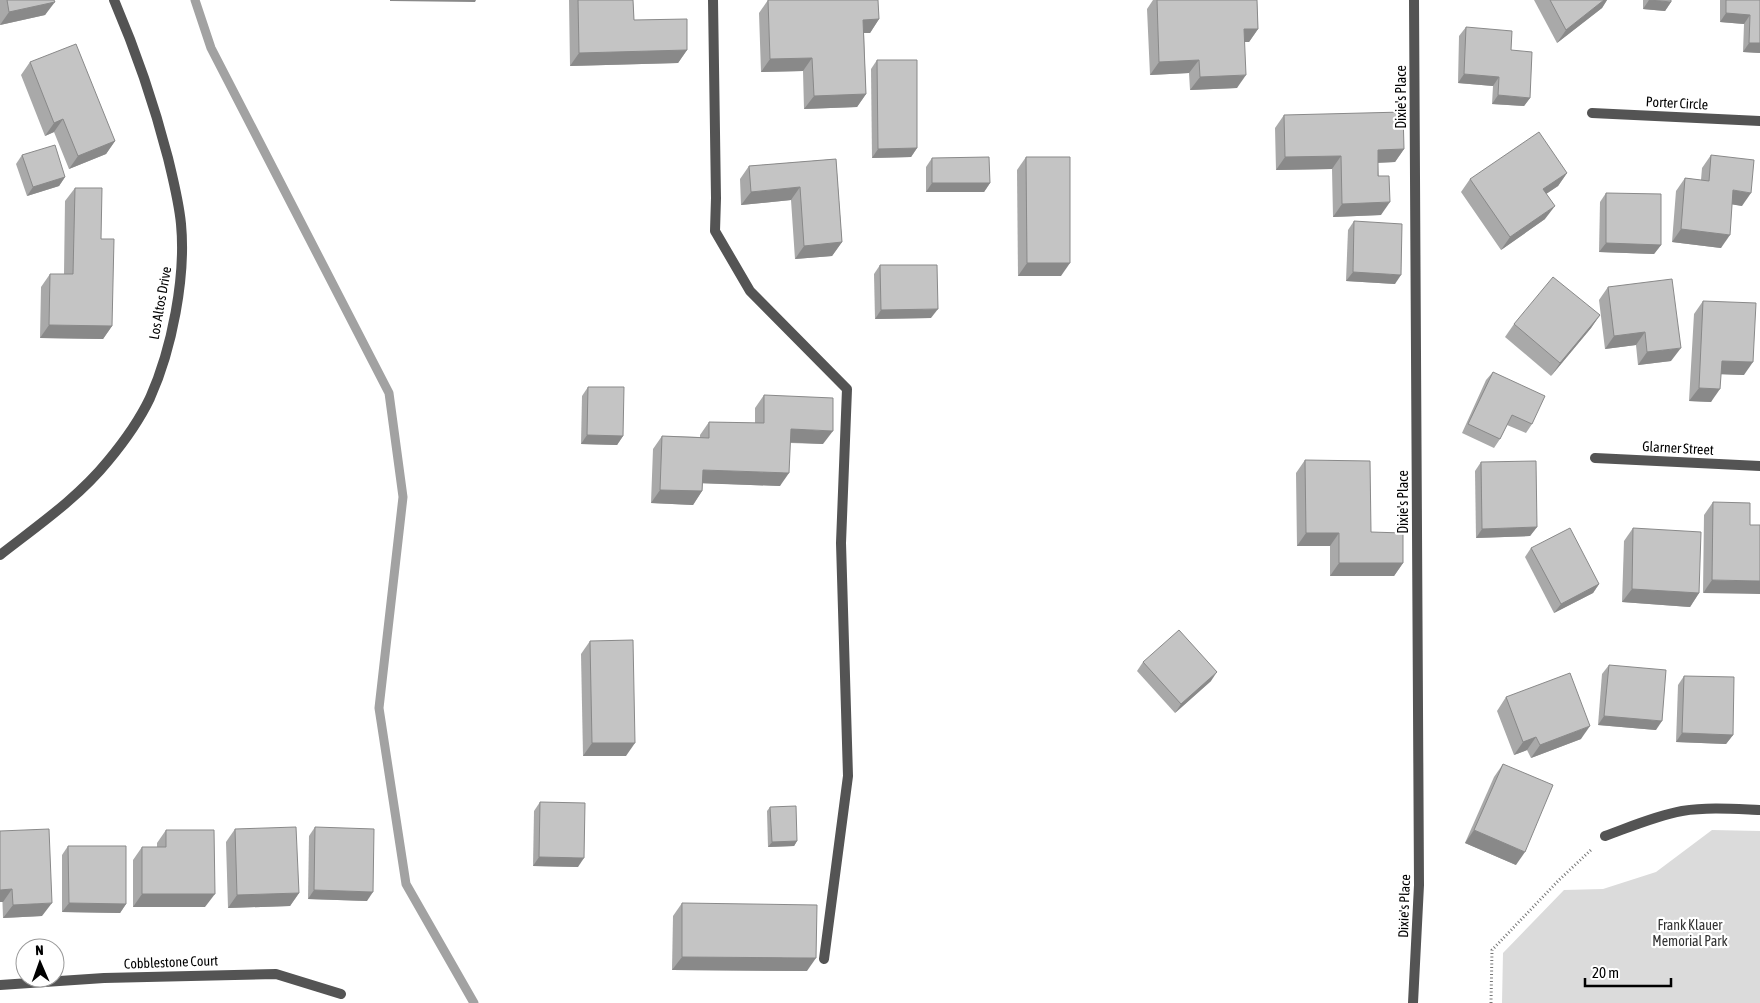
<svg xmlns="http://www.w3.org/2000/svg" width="1760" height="1003" font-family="'Asap Condensed',sans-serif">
<rect width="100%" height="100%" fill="#fff"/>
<!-- green -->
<path fill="#dbdbdb" d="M1712,830l48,1v172h-258l1,-50 61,-63 39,-1 53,-17z"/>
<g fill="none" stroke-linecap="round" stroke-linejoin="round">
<!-- stream -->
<path stroke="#a2a2a2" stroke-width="9" d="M195,0l16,48 178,345 14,104 -24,211 27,176 68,119"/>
<!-- path -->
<path stroke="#767676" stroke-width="3" stroke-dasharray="1 2.5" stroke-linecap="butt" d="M1491,1003l1,-53 67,-70 33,-31"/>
<!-- street -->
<g stroke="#545454" stroke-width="10">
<path d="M713,0l3,198 -1,33 35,60 97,98 -6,154 7,233 -24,183"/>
<path d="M1592,113l168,8"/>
<path d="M1595,458l165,8"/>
<path d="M0,555c37,-29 78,-57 108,-94 15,-18 32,-42 42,-63 22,-49 36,-121 31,-174 -2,-22 -8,-45 -13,-66 -14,-54 -32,-107 -54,-158"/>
<path d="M1605,836c25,-9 50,-20 77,-25 26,-4 52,-2 78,-1"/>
<path d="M0,985l104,-7 172,-4 65,20"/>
<path d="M1413,1003l6,-118 -5,-885"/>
</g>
</g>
<!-- wall -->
<g fill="#a9a9a9">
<path d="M0,0h54l-9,15 -45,10z"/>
<path d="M569,0h64l1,20 53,30 -9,13 -108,3z"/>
<path d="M768,0l111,19 -9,14h-6l2,61 -9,13 -53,2 -1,-38 -42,1 -2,-59z"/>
<path d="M1153,0h104l1,29 -9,13h-5l-7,46 -47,2 -1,-17 -39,2 -3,-66z"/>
<path d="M1534,0h73l-5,8 -45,35z"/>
<path d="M1643,0h28v2l-6,9 -22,-2z"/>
<path d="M1720,0h40v53l-17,-1 1,-28 -24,-2z"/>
<path d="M1466,27l45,23 19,48 -6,8 -32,-2 1,-18 -35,-3 1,-47z"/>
<path d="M877,60l40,88 -6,9 -39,1 -1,-89z"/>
<path d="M30,62l85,79 -9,13 -37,15 -15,-37 -9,4 -24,-61z"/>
<path d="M1284,115l120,34 -9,13 -17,1 3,52 -48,2 -1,-48 -56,1 -1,-42z"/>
<path d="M22,155l43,22 -6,9 -32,10 -11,-32z"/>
<path d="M1711,155l31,51 -10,-2 -11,44 -49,-6 4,-51 9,-13 16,2 1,-12z"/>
<path d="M1026,157l35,119h-43l-1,-106z"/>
<path d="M932,158l58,25 -6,9h-58v-25z"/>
<path d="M836,159l6,83 -10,14 -37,3 -4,-59 -50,5 -1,-26 9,-13z"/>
<path d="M1567,173l-9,13 -12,8 -1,25 -44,31 -40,-58 9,-13z"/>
<path d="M75,188l26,51 11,87 -9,13 -63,-1 1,-51 9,-13h14l1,-73z"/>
<path d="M1606,193l55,52 -7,9 -55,-2 1,-50z"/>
<path d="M1354,221l41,63 -49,-3 2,-51z"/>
<path d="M880,265l51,53 -56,1 -1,-45z"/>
<path d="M1608,287l63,74 -33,4 -2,-20 -31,4 -6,-49z"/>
<path d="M1703,301l41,74 -23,-1 -10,28 -22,-1 5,-87z"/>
<path d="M1600,315l-9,13 -40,48 -46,-39 9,-13z"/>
<path d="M1493,372l39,52 -6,9 -19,-8 -7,14 -6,9 -32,-15 24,-53z"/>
<path d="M588,387l35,49 -6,9 -36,-1 1,-48z"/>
<path d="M764,395l59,49 -33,-1 -10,43 -77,-3 -1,8 -9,14 -42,-2 2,-54 9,-13 38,1v-2l9,-13 46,1v-15z"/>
<path d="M1305,460l66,72 32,31 -9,13h-64v-30h-33l-1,-73z"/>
<path d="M1481,462l56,65 -7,9 -54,2 -1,-67z"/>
<path d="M1713,502l37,23h10l-57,68 1,-78z"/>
<path d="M1633,528l66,65 -9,14 -68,-5 2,-61z"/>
<path d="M1531,548l68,36 -6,9 -39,20 -29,-56z"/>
<path d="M590,641l36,115h-43l-2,-102z"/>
<path d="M1143,662l68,19 -36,32 -38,-42z"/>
<path d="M1609,665l47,65 -58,-5 4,-51z"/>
<path d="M1684,676l49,59 -7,9 -50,-2 2,-57z"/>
<path d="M1506,697l75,42 -50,19 -4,-8 -13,5 -17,-44z"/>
<path d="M1503,764l13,101 -51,-22 29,-66z"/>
<path d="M540,802l38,65 -45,-1 1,-55z"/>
<path d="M770,807l27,34 -3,5 -26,1 -1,-36z"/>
<path d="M315,827l52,74 -59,-2 1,-63z"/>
<path d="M235,829l64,64 -9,13 -62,2 -2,-66z"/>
<path d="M166,830l39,77h-72v-47l9,-13h15v-4z"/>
<path d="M0,831l42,85 -39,2z"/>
<path d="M68,846l58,58 -6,9 -58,-1v-57z"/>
<path d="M682,903l125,68 -135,-1 1,-54z"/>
</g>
<!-- shaded-wall -->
<g fill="#898989">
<path d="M390,0h86l-1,2 -85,-1z"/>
<path d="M1604,0h3l-5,8 -45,35 9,-13z"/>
<path d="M1649,0l22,2 -6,9 -22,-2z"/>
<path d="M55,2l-10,13 -45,10 9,-13z"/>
<path d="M1726,13l24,2 -6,9 -24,-2z"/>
<path d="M879,19l-9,14h-16l9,-13z"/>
<path d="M1244,29h14l-9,13h-14z"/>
<path d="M1749,43h11v10l-17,-1z"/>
<path d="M687,50l-9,13 -108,3 9,-13z"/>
<path d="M812,58l-9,13 -42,1 9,-13z"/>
<path d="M1199,60l-10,13 -39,2 9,-13z"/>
<path d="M1464,74l35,3 -6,9 -35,-3z"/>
<path d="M1246,75l-9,13 -47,2 10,-13z"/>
<path d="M866,94l-9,13 -53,2 10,-13z"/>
<path d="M1498,95l32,3 -6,8 -32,-2z"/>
<path d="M63,119l-9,13 -9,4 9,-13z"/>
<path d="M115,141l-9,13 -37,15 9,-13z"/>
<path d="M917,148l-6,9 -39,1 6,-9z"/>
<path d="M1404,149l-9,13 -26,1 9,-13z"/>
<path d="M1341,156l-9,13 -56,1 9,-13z"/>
<path d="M1567,173l-9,13 -24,16 9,-13z"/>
<path d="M65,177l-6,9 -32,10 6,-9z"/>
<path d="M932,183h58l-6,9h-58z"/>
<path d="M800,187l-9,13 -50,5 10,-13z"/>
<path d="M1733,190l18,3 -9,13 -19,-3z"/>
<path d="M1390,202l-9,13 -48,2 9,-13z"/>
<path d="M1555,206l-10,13 -44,31 9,-13z"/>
<path d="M1681,229l49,6 -9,13 -49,-6z"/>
<path d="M842,242l-10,14 -37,3 9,-13z"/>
<path d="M1606,243l55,2 -7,9 -55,-2z"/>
<path d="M1027,263h43l-9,13h-43z"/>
<path d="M1353,272l48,3 -6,9 -49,-3z"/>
<path d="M938,309l-7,9 -56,1 6,-9z"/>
<path d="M1600,315l-9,13 -40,48 9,-13z"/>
<path d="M49,325l63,1 -9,13 -63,-1z"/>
<path d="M1645,332l-9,13 -31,4 9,-13z"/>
<path d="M1681,348l-10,13 -33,4 9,-13z"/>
<path d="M1722,361l31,1 -9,13 -31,-1z"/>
<path d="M1699,388l21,1 -9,13 -22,-1z"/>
<path d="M791,429l42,2 -10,13 -41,-2z"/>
<path d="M587,435l36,1 -6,9 -36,-1z"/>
<path d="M703,470l86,3 -9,13 -86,-3z"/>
<path d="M660,490l42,1 -9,14 -42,-2z"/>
<path d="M1537,527l-7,9 -54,2 6,-9z"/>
<path d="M1306,533h33l-9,13h-33z"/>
<path d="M1339,563h64l-9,13h-64z"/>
<path d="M1712,580l48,1v13l-57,-1z"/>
<path d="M1599,584l-6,9 -39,20 7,-9z"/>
<path d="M1632,589l67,4 -9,14 -68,-5z"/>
<path d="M1217,672l-6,9 -36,32 6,-9z"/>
<path d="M1604,716l58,5 -6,9 -58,-5z"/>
<path d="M1590,726l-9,13 -50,19 9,-13z"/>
<path d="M1682,733l51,2 -7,9 -50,-2z"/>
<path d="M1536,737l-9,13 -13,5 9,-13z"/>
<path d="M592,743h43l-9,13h-43z"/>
<path d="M1474,830l51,22 -9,13 -51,-22z"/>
<path d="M797,841l-3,5 -26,1 4,-5z"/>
<path d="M539,857l45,1 -6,9 -45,-1z"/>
<path d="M12,889l-9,13h-3v-12z"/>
<path d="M314,890l59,2 -6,9 -59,-2z"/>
<path d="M299,893l-9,13 -62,2 9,-13z"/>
<path d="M142,894h73l-10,13h-72z"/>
<path d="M52,903l-10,13 -39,2 10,-13z"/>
<path d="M69,903l57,1 -6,9 -58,-1z"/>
<path d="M682,957l134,1 -9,13 -135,-1z"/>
</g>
<!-- building -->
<g fill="#c4c4c4" stroke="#898989">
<path d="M7,0h47l1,2 -46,10z"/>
<path d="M578,0h55l1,20 53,-1v31l-108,3z"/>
<path d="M768,0h110l1,19 -16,1 3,74 -52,2 -2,-38 -42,1z"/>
<path d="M1157,0h100l1,29h-14l2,46 -46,2 -1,-17 -40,2z"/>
<path d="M1550,0h54l-38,30z"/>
<path d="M1649,0h22v2z"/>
<path d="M1726,0h34v43h-11l1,-28 -24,-2z"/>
<path d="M1466,27l46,4 -1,19 21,2 -2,46 -32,-3 1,-18 -35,-3z"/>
<path d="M76,44l39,97 -37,15 -15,-37 -9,4 -24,-61z"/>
<path d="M877,60h40v88l-39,1z"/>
<path d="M1403,112l1,37 -26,1v26h11l1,26 -48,2 -1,-48 -56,1 -1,-42z"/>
<path d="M1539,132l28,41 -24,16 12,17 -45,31 -40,-58z"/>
<path d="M55,145l10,32 -32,10 -11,-32z"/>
<path d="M1711,155l43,5 -3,33 -18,-3 -3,45 -49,-6 4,-51 24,3z"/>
<path d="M989,157l1,26h-58v-25z"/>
<path d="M1026,157h44v106h-43z"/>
<path d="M836,159l6,83 -38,4 -4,-59 -49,5 -2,-26z"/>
<path d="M75,188h27l-1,51h13l-2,87 -63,-1 1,-51h23z"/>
<path d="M1606,193l55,1v51l-55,-2z"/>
<path d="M1354,221l48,3 -1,51 -48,-3z"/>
<path d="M880,265h57l1,44 -57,1z"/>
<path d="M1553,277l47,38 -40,48 -46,-39z"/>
<path d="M1672,279l9,69 -34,4 -2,-20 -31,4 -6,-49z"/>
<path d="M1703,301l53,2 -3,59 -31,-1 -2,28 -21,-1z"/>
<path d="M1493,372l52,24 -13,28 -20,-9 -12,24 -32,-15z"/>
<path d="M588,387h36l-1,49 -36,-1z"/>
<path d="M764,395l69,3v33l-42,-2 -2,44 -86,-3 -1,21 -42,-1 2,-54 47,2v-16l55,1z"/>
<path d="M1305,460l65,1 1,71 32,1v30h-64v-30h-33z"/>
<path d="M1536,461l1,66 -55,2 -1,-67z"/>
<path d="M1713,502l37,1v22h10v56l-48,-1z"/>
<path d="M1570,528l29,56 -38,20 -30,-56z"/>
<path d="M1633,528l68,4 -2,61 -67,-4z"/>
<path d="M1179,630l38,42 -36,32 -38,-42z"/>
<path d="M633,640l2,103h-43l-2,-102z"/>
<path d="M1609,665l57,5 -4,51 -58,-5z"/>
<path d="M1570,673l20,53 -50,19 -4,-8 -13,5 -17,-45z"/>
<path d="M1684,676l50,1 -1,58 -51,-2z"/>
<path d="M1503,764l50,21 -28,67 -51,-22z"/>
<path d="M540,802l45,1 -1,55 -45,-1z"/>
<path d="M796,806l1,35 -25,1 -2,-35z"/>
<path d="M296,827l3,66 -62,2 -2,-66z"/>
<path d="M315,827l59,2 -1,63 -59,-2z"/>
<path d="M49,829l3,74 -39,2 -1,-16 -12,1v-59z"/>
<path d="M166,830h48l1,64h-73v-47h24z"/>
<path d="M68,846h58v58l-57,-1z"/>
<path d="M682,903l135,2 -1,53 -134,-1z"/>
</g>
<g text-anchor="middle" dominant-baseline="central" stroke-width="4.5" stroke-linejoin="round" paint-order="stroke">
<!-- street labels -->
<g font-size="14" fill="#000" stroke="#fff">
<text transform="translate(1401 97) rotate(-90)">Dixie's Place</text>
<text transform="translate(1677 103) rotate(3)">Porter Circle</text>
<text transform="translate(160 303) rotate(-80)">Los Altos Drive</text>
<text transform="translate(1678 448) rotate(3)">Glarner Street</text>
<text transform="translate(1403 502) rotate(-90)">Dixie's Place</text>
<text transform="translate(1404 906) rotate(-88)">Dixie's Place</text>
<text transform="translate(171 962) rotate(-2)">Cobblestone Court</text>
</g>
<!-- park labels -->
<g font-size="14" fill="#323232" stroke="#fff">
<text x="1690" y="925">Frank Klauer<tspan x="1690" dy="16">Memorial Park</tspan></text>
</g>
</g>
<!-- north arrow -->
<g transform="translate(40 963) rotate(358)"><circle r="24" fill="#ffffff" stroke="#999999"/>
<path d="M0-4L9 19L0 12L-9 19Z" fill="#000000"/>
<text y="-8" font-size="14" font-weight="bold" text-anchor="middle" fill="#000000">N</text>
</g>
<!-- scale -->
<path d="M1585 978v8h86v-8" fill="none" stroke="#000000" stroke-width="2.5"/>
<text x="1592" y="978" font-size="15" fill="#000000" stroke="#ffffff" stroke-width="4" paint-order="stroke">20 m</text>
</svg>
